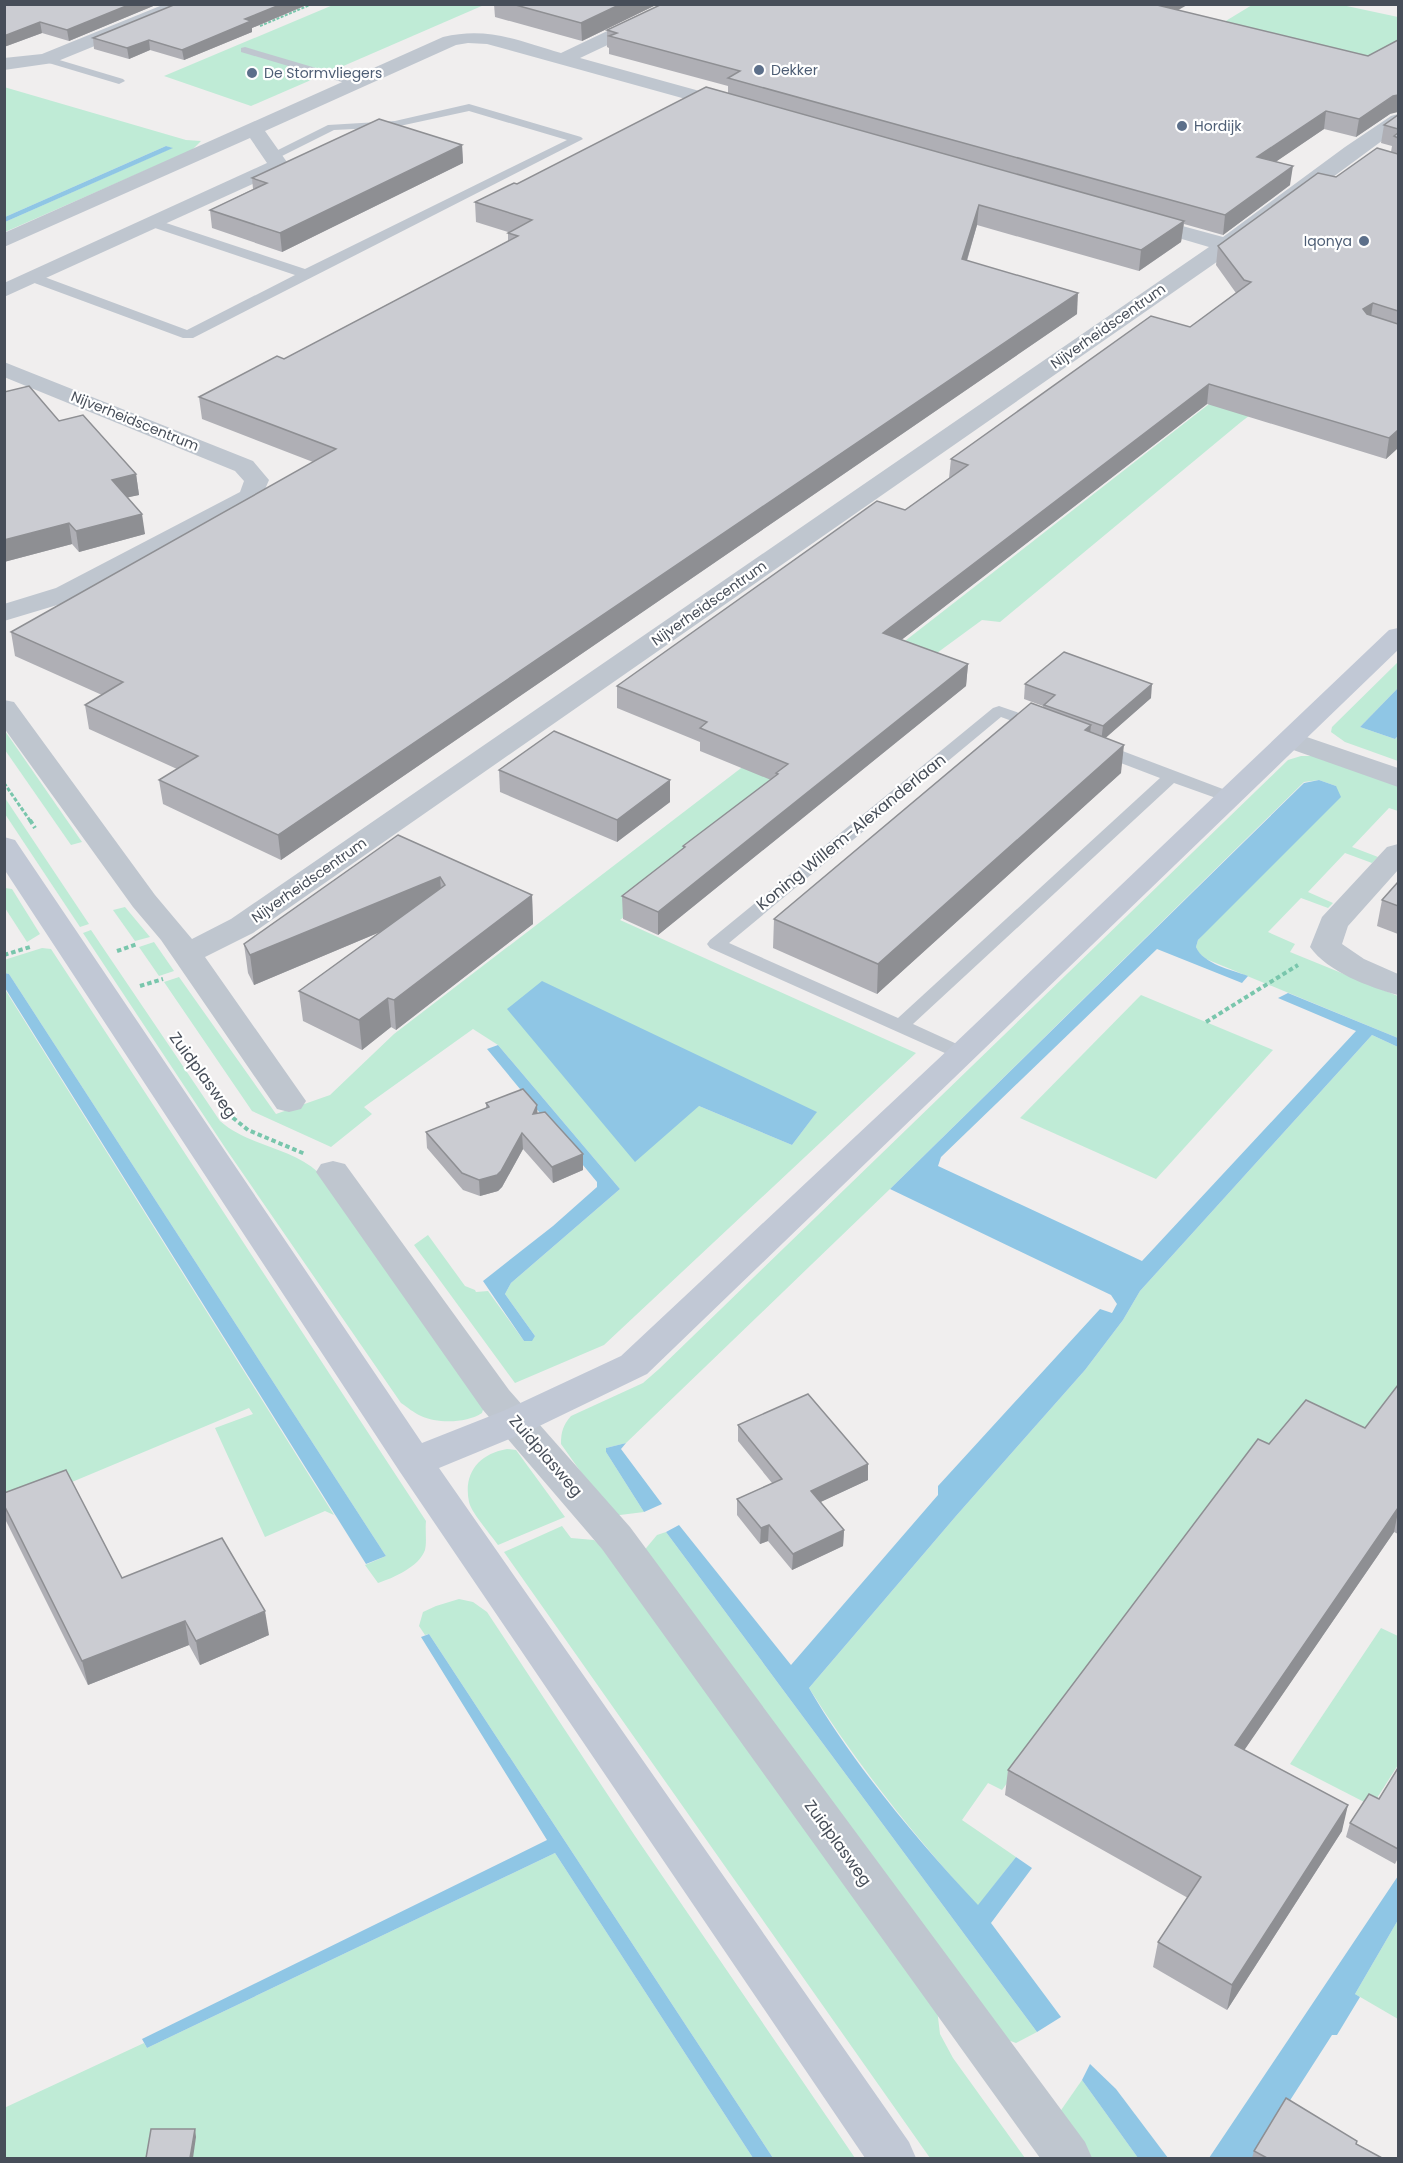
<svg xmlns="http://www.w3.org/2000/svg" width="1403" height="2163" font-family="Poppins,sans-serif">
<rect width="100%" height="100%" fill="#f0eeee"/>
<!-- green -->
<g fill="#bfebd6" fill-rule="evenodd">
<path d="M333,5h151l-233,101 -87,-30z"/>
<path d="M1252,5h90l56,12v53l-192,-37z"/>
<path d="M4,87l182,53 15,1 -9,9 -187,82v-10l167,-74 -6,-2 -161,71z"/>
<path d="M1398,257l-59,90 -98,75 -241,200 -18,-2 -56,41 4,12 -310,247 296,133 -312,292 -89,38 -101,-138 14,-10 37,51 10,4 1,2 12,-1 36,50 11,-5 -30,-42 6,-11 109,-94 -122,-144 -25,-16 -109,78 8,7 -41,33 -79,-36 -88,-129 15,-5 97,137 54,-19 64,-61 385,-295zM699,1106l117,7 -24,32z"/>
<path d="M1398,662v26l-38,39 35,12 3,-3v25l-53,-19 -14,-10 1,-5z"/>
<path d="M5,731l77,111 -11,3 -66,-95z"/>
<path d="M1301,756h16l81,29v26l-9,-3 -37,39 26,10 -6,6 -27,-10 -37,39 25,11 -5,5 -27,-10 -33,34 27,12 -5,8 108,44v42l-192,-79 -7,-6 -3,-6 2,-7 138,-154 -17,-6 -15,2 -414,407 -264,254 -20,5v4l38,60 -32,4 -51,-72c0,-12 2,-19 10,-28l72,-33 16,-14 629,-609z"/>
<path d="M5,798l84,126 -9,3 -75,-113z"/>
<path d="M5,888l7,1 28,45 -13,8 -22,-34z"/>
<path d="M125,907l25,30 -15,4 -22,-31z"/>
<path d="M91,930l129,191c28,25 71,26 98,51l166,234 -2,7c-15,10 -44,11 -61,3 -7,-3 -14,-9 -20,-13l-175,-254 -143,-216z"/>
<path d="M154,942l20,29 -15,5 -20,-29z"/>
<path d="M42,948l9,1 375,572c-1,9 1,21 -1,29 -6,17 -32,28 -47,33l-13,-18 21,-9 -377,-582 -4,-1 -1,-13z"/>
<path d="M4,988l330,527 -9,-4 -60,26 -50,-109 38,-14 -4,-6 -244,102z"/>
<path d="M1141,995l132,55 -117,129 -136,-61z"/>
<path d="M1372,1035l26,12v348l-39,56 -86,7 -19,-8 -252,340 -14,-7 -26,37 54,37 -38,49c-62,-68 -120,-140 -169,-218l147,-172 129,-146 38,-50 17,-29z"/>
<path d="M507,1449l9,1 49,67 -67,28c-7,-10 -27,-33 -29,-43 -6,-29 10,-48 38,-53z"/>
<path d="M562,1526l9,12 23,2 13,11 329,450 4,33 13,24 72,100h-95l-426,-606z"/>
<path d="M666,1532l371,500 -21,11 -17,-6 -357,-484 15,-18z"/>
<path d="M459,1599l14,3 14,10 148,224 220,322h-82l-344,-524 -4,1 -6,-9 4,-14 13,-6z"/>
<path d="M1381,1628l17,8v129l-26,41 -82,-42z"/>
<path d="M555,1853l198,305h-748l-1,-50 140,-65 3,5z"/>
<path d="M1398,1920v99l-43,-25z"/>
<path d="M1082,2080l56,78h-50l-31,-42z"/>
</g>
<!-- water -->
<g fill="#8fc6e5">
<path d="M166,146l7,2 -168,74v-5z"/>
<path d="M1398,688v48l-3,3 -35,-12z"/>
<path d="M1319,780l17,6 5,11 -143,143 -2,7c7,17 36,23 52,29l-6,7 -85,-34 -216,208 -3,9 204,95 214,-230 -78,-33 10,-5 110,45v9l-26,-12 -232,256 -17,29 -38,50 -129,146 -147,172c44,76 109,153 169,217l38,-48 16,11 -41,55 70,94 -24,15 -371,-500 13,-7 112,140 147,-170v-9l162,-177 12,4 5,-9 -6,-9 -221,-106 414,-406z"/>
<path d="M5,973l4,1 377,582 -20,8 -361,-576z"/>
<path d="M542,981l275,131 -25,33 -93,-39 -64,56 -128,-153z"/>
<path d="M498,1045l122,144 -109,94 -6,11 30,42 -3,5h-8l-41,-60 70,-55 44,-39v-5l-110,-133z"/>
<path d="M626,1443l-5,6 41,55 -18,8 -38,-60v-4z"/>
<path d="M429,1634l344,524h-20l-198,-305 -408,195 -5,-9 405,-199 -126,-203z"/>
<path d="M1398,1876v44l-43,74 5,3 -23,38h-5l-79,123h-44z"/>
<path d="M1090,2064l26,25 52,69h-30l-56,-78z"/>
</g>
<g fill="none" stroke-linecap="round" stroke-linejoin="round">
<!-- path-far2 -->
<path stroke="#79c6ac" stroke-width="2" stroke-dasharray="3 1.5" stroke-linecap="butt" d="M260,26l52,-22"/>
<!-- path-far1 -->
<path stroke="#79c6ac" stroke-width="3" stroke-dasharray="4 2" stroke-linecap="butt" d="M4,783l27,39"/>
<!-- path -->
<g stroke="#79c6ac" stroke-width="4" stroke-dasharray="4.5 3" stroke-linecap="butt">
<path d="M30,820l5,8"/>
<path d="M117,951l20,-7"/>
<path d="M4,955l26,-8"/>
<path d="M140,986l23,-7"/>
<path d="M1206,1022l92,-57"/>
<path d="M227,1113l21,17 57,24"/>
</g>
<!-- lane -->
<g fill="#bfc6cf" fill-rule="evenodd">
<path d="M245,47l115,34 2,2 -6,3 -4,-1 -111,-33v-4z"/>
<path d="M46,56l77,23 2,2 -6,3 -77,-23v-4z"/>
<path d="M469,104l112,33 2,2 -390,199h-10l-154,-57 -1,-3 6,-4 5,1 148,55 108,-55 -146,-49 -2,-3 2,-3h8l148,49 262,-129 -98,-29 -74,16 -61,3 -58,29 -4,1 -6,-4 62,-31 67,-4z"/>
<path d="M999,706l46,16 2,4 -8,5 -38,-14 -272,226 169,75 262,-240 -68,-26 -2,-4 2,-4h12l132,50 3,4 -3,4 -6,1 -56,-20 -261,241 57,26 3,4 -3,4h-14l-246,-110 -3,-4 3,-4 283,-232z"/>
</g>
<!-- street -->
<g fill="#bfc6cf" fill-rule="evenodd">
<path d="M165,4h26l-3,4 -135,55 -49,7v-12l38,-4z"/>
<path d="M664,4h25l-3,4 -106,50 163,45 3,4 -3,4h-14l-242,-67 -19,-1 -12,2 -191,86 24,34 -3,4 -282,128v-14l263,-120 -17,-25 -246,109v-14l439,-196c45,-11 76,4 118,16z"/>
<path d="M1398,114v15l-164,121 -981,683 -48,24 101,144 -5,8 -12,3 -12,-3 -116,-169 -28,-33 -129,-179v-28l10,2 141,193 37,44 39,-20 978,-672 -78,-23 -4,-4 4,-4 7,-2 85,23 122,-90 46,-31z"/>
<path d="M4,362l249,99 16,19 -9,21 -186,99 -70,21v-17l52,-16 184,-96 4,-11 -9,-10 -231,-94z"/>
<path d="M1292,732l106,36v19l-116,-41 -4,-6 4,-6z"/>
<path d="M1398,844v26l-50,56 -6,18 22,15 34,15v21c-29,-8 -70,-23 -88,-48l12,-30 65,-70z"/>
<path d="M333,1161l12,3 164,226 121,137 455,615 7,16h-52l-438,-609 -119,-139 -167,-238 5,-8z"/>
</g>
<!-- secondary -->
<path fill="#c1c8d5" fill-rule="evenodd" d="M1398,628v22l-751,724 -118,57 -90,37 470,674 7,16h-51l-465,-686 -396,-603v-32l11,3 4,6 403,597 81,-32 118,-55 330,-309 438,-417z"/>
</g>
<!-- wall -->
<g fill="#afafb5">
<path d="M4,4h154l-89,37 -27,-8 -38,14z"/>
<path d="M176,4h133l-57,24v4l-68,28 -34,-10 -21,9 -35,-10 -1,-11z"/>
<path d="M494,4h164l-76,37 -87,-24z"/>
<path d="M1178,10l212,104 -34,23 -32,-8 -49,33 15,23 -67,50 -39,-11 -3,18 -42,29 -162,-46 -10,36 110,53 -796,546 -118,-56 -4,-24 18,-11 -88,-40 -4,-24 17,-10 -87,-39 -4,-24 302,-170 -111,-43 -3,-22 85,-38 224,-118v-9l-32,-10 -1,-20 253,-109v-7l-119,-32v-6l-2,-1v-17z"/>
<path d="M1398,115v333l-12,11 -179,-55 -306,236 67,24 -2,22 -308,249 -35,-16 -1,-23 61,-47v-3l88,-66 -71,-29v-9l-83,-34v-22l288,-176 44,-32 2,-19 239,-132 46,-34 -20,-28 2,-19 118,-69 55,-25 1,-6 -11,-3 3,-18z"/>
<path d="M462,145l1,18 -181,89 -70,-24 -2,-18 43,-21 -1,-11z"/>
<path d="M59,421l77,53 3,21 -11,2 17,37 -66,18 -7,-8 -68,18z"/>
<path d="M1025,684l126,14 -46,40 16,35 -244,221 -104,-46 1,-29 269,-212v-1l-19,-7z"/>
<path d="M499,770l171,10v22l-53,40 -117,-50z"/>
<path d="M398,835l134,60 1,29 -137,106 -5,-3 -29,23 -59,-29 -4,-30 81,-59 -126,53 -6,-12 -4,-29z"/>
<path d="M1398,882v52l-21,-8 5,-26z"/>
<path d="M486,1103l52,10 45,41v16l-30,13 -30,-34 -21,38 -4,4 -18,5 -17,-6 -36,-42 -1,-16 60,-23z"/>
<path d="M1398,1385v149l-4,-2 -150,218 98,81 -115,179 -74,-43 5,-25 30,-44 -183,-103 3,-25 261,-326 96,-16z"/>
<path d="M738,1425l130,39v16l-48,22 24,28 -1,16 -51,24 -24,-29 -8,3 -23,-29v-16l35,-16 -34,-42z"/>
<path d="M4,1493l118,85 147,57 -69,30 -11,-20 -101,40 -83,-166z"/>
<path d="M1398,1768v90l-3,6 -49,-27 4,-14 29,-24z"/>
<path d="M1357,2144l25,14h-130l2,-7z"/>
</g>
<!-- shaded-wall -->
<g fill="#8e8f93">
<path d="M131,4h27l-89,37 -2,-11z"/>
<path d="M282,4h27l-57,24v4l-68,28 -2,-10 63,-31z"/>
<path d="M621,4h37l-76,37 -1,-18z"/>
<path d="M1159,4h30l-34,19 2,-18z"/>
<path d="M40,22l2,11 -38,14v-11z"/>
<path d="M149,40l1,10 -21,9 -2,-11z"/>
<path d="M1398,95v17l-8,2 -34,23 3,-18 34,-23z"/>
<path d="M1326,111l-2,18 -69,47 2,-19z"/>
<path d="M462,145l1,18 -181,89 -2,-19z"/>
<path d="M1293,166l-3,19 -67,50 2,-20z"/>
<path d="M979,205l-2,20 -16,55 1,-21z"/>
<path d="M1184,221l-3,21 -42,29 2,-21z"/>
<path d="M1078,293l-1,21 -796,546 -3,-25z"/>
<path d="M1373,303l-3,20 -7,-14z"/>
<path d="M1209,384l-2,20 -325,251 1,-22z"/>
<path d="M1398,430v18l-12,11 3,-21z"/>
<path d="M136,474l3,21 -23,5 -4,-20z"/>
<path d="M142,514l3,20 -66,18 -3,-21z"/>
<path d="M69,523l3,21 -68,18v-22z"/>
<path d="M968,664l-2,22 -308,249v-23z"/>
<path d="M1152,684l-1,14 -50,44 2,-16z"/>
<path d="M1091,725l-3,28 -3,-23z"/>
<path d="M1124,745l-3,28 -244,221 1,-30z"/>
<path d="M670,780v22l-53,40v-22z"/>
<path d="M440,877l2,29 -188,79 -4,-30z"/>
<path d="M532,895l1,29 -137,106 -2,-30z"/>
<path d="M388,998l3,29 -29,23 -3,-30z"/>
<path d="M537,1105l1,16 -5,-7z"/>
<path d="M522,1133l1,16 -21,38 -4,4 -18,5 -1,-16z"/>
<path d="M583,1154v16l-30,13 -1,-16z"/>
<path d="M868,1464v16l-58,27 1,-16z"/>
<path d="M1398,1508v4l-4,20 -164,239 5,-26z"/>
<path d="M769,1525l-1,16 -8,3 1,-16z"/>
<path d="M844,1530l-1,16 -51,24 1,-16z"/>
<path d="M265,1611l4,24 -69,30 -4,-24z"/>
<path d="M185,1621l4,24 -101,40 -6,-24z"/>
<path d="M1348,1805l-6,26 -115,179 5,-25z"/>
<path d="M195,2129l1,8 -3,21h-3z"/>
</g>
<!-- building -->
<g fill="#cbccd2" stroke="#8e8f93" stroke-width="1.5">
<path d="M4,4h127l-64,26 -27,-8 -36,14z"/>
<path d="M176,4h106l-37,15 6,2 -69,29 -33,-10 -22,8 -34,-10z"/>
<path d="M512,4h109l-40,19z"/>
<path d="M662,4h497l-2,1 211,51 30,-16v55l-5,1 -34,23 -33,-8 -69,46 36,9 -68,49 -497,-137 12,-7 -131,-35 8,-3 -10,-3z"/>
<path d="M706,87l478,134 -43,29 -162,-45 -17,54 116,34 -800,542 -119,-55 39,-24 -113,-51 38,-23 -112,-50 325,-183 -137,-52 78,-41 7,3 234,-123 -10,-3 24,-13 -57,-18 39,-19 3,1z"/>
<path d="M1398,115v14l-14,-4z"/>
<path d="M379,119l83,26 -182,88 -70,-23 57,-27 -15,-5z"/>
<path d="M1398,133v5l-4,-2z"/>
<path d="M1377,148l21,6v157l-25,-8 -10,6 4,5 31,10v106l-9,8 -180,-54 -326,249 85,31 -310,248 -36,-16 63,-49 -2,-1 95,-72 -2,-1 12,-9 -88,-36 7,-6 -90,-36 260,-185 28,9 63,-45 -17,-6 200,-143 39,11 61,-45 -7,-2 -26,-34 100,-73 18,4z"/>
<path d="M29,386l30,35 24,-6 53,59 -24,6 30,34 -66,17 -7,-8 -65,17v-148z"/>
<path d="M1064,652l88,32 -49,42 -59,-21 11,-10 -30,-11z"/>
<path d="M1031,703l60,22 -6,5 39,15 -246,219 -104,-45z"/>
<path d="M554,731l116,49 -53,40 -118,-50z"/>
<path d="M398,835l134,60 -138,105 -6,-2 -29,22 -60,-29 146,-106 -5,-8 -190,78 -6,-11z"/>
<path d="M1398,882v24l-16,-6z"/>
<path d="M523,1089l14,16 -4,9 12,-2 38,42 -31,13 -30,-34 -21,38 -4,4 -18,5 -17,-7 -36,-41 63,-25 -3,-4z"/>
<path d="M1398,1385v123l-163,237 113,60 -116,180 -74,-43 43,-65 -193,-107 250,-331 11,5 37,-44 59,28z"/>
<path d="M808,1394l60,70 -57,27 33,39 -51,24 -24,-29 -8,3 -24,-29 45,-20 -44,-54z"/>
<path d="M66,1470l56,108 100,-40 43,73 -69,30 -11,-20 -103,40 -78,-156v-12z"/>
<path d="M1398,1768v81l-48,-26 19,-29 10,5z"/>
<path d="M1286,2098l71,43 -1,3 26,14h-115l-13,-7z"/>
<path d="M151,2129h44l-5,29h-44z"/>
</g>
<!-- markers -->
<g fill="#5c6f8a" stroke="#fff" stroke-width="2">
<circle cx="759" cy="70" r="6"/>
<circle cx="252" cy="73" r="6"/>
<circle cx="1182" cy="126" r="6"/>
<circle cx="1364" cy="241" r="6"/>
</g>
<g text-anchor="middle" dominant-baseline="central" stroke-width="4.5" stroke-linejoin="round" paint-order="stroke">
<!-- far-service labels -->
<g font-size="14" fill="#4e5e75" stroke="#fff" text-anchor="start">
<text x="771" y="70">Dekker</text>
<text x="264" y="73">De Stormvliegers</text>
<text x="1194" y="126">Hordijk</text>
<text x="1352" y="241" text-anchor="end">Iqonya</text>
</g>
<!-- far-street labels -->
<g font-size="14" fill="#474e59" stroke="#fff">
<text transform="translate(1108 326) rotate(-35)">Nijverheidscentrum</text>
<text transform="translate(135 421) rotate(22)">Nijverheidscentrum</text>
<text transform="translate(709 603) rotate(-35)">Nijverheidscentrum</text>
<text transform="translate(309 880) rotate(-35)">Nijverheidscentrum</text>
</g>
<!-- street labels -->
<g font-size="16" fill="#474e59" stroke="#fff">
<text transform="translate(851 832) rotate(-39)">Koning Willem-Alexanderlaan</text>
<text transform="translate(203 1075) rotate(54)">Zuidplasweg</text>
<text transform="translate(546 1456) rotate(49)">Zuidplasweg</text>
<text transform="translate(838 1843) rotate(54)">Zuidplasweg</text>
</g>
</g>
<!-- border -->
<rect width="1403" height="2163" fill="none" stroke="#474e59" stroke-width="12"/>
</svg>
